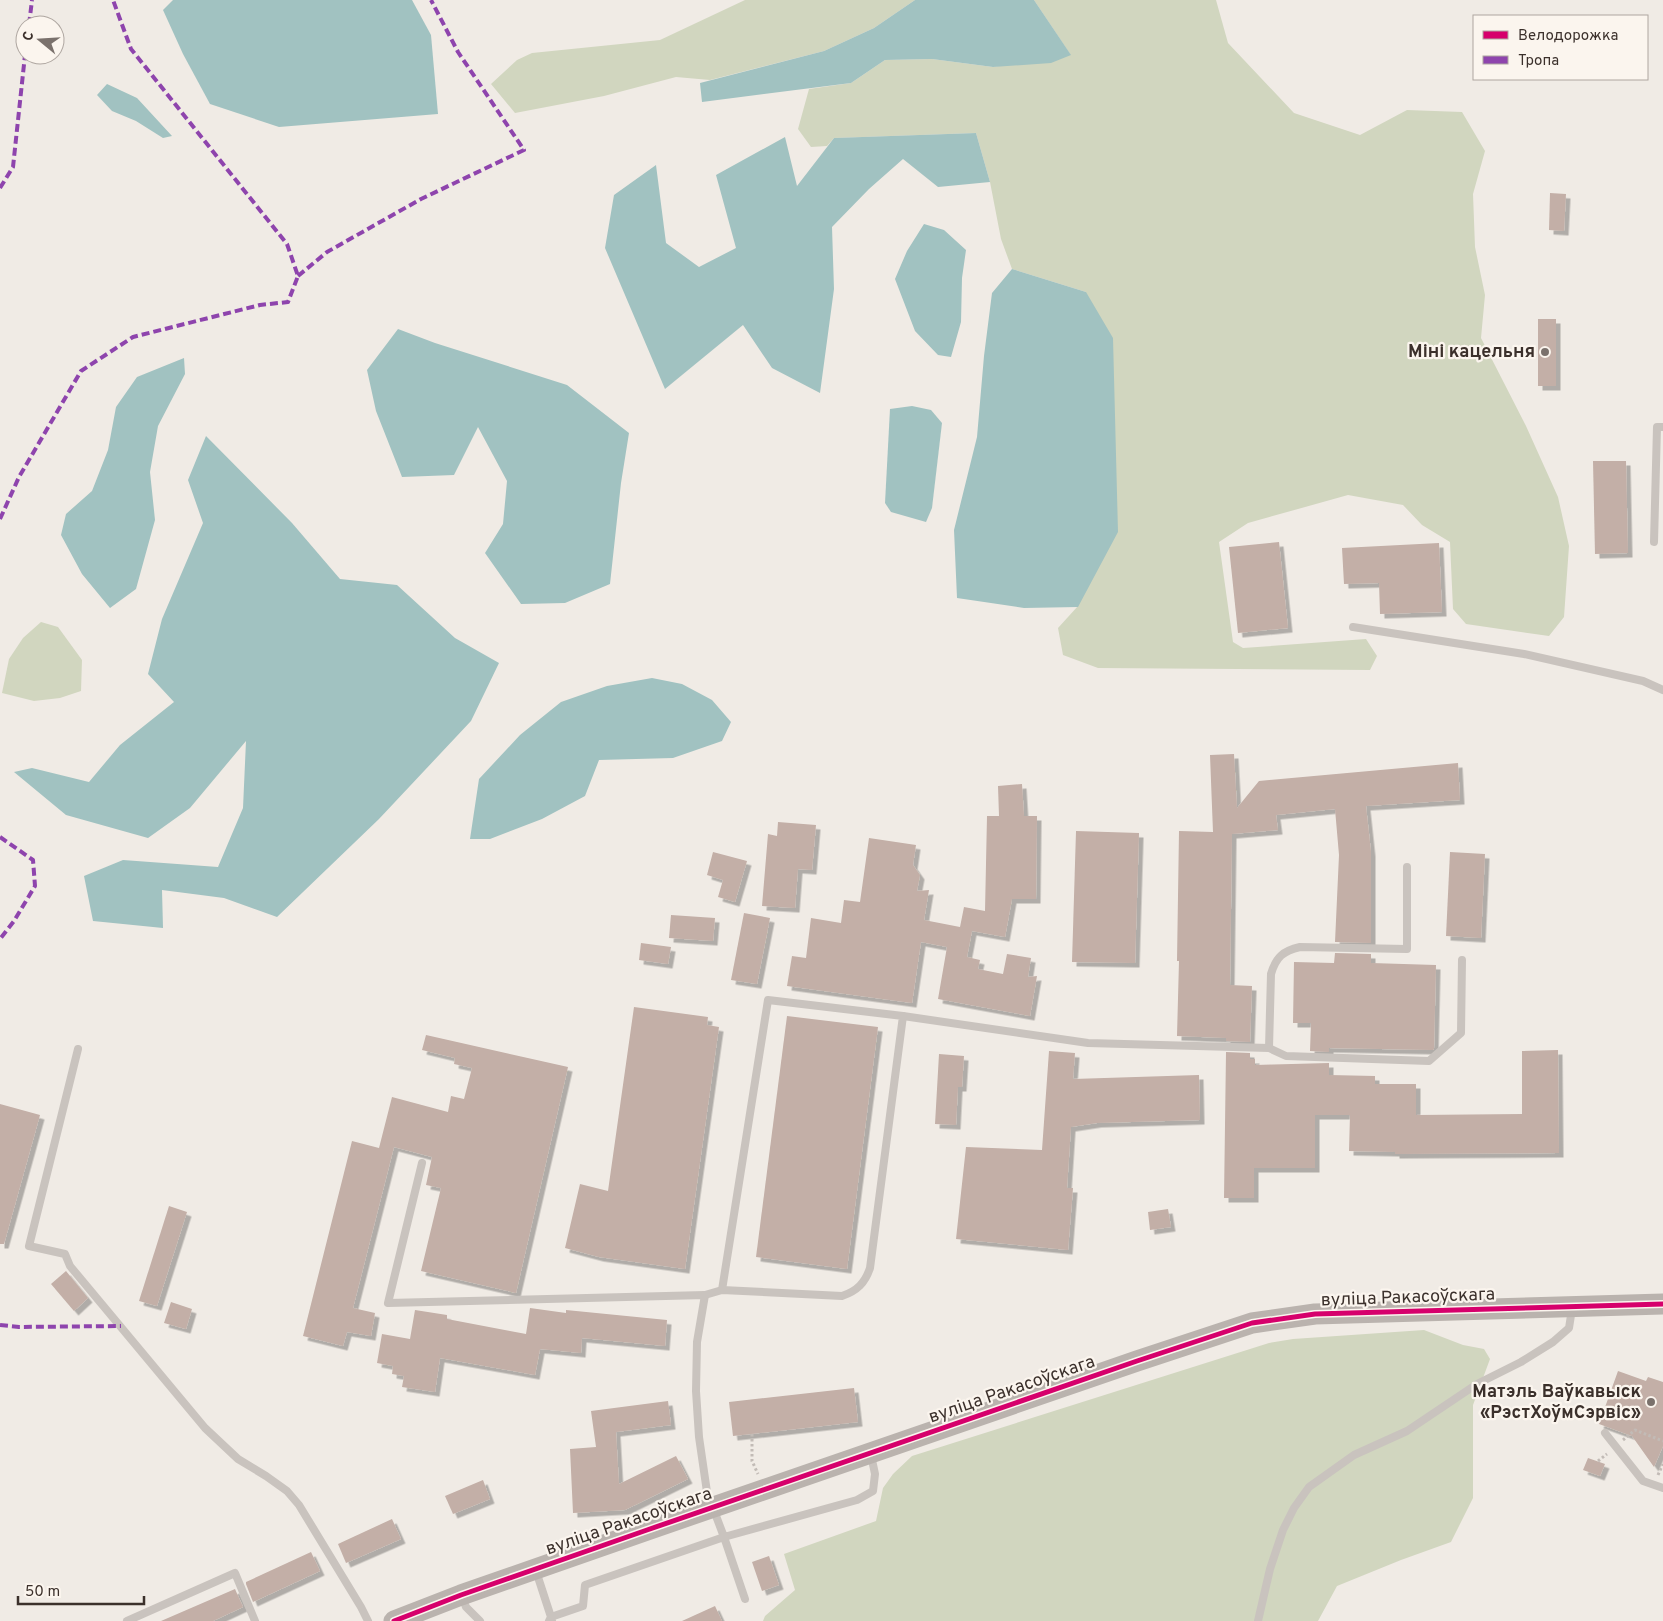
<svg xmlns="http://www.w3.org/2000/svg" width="1663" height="1621" font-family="Overpass,sans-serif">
<defs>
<filter id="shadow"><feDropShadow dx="4.5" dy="4.5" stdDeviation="0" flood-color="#0004"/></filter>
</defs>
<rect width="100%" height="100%" fill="#f0ebe5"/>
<!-- green -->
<g fill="#d1d6bf">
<path d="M745,0h170l-41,28 -50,23 -114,29 -34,-3 -72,19 -89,17 -24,-29 26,-24 15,-7 128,-13z"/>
<path d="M1034,0h182l12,43 66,70 66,22 47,-25 55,2 23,39 -12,43 2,53 10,48 -4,43 45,88 32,71 11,49 -5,71 -15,19 -83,-12 -13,-15 -3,-67 -28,-17 -19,-20 -55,-10 -100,28 -29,19 14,100 10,6 123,-9 11,17 -7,14 -272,-2 -35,-13 -5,-27 20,-22 8,-314 -74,-23 -11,-30 -11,-57 -14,-49 -142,5 -7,8 -16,1 -13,-18 11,-40 42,-6 34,-23 47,-1 61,8 77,-13z"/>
<path d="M41,622l17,5 24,33 -1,31 -21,7 -26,3 -32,-8 7,-34 14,-21z"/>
<path d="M1424,1330l39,15 21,4 6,10 -17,46v93l-22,44 -50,18 -64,26 -19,35h-555l2,-5 30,-26 -11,-36 92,-33 7,-33 10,-14 19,-18 357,-113 24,-4z"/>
</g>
<!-- water -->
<g fill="#a1c2c1">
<path d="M173,0h239l19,35 7,79 -159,13 -69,-23 -27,-50 -20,-44z"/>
<path d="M915,0h119l37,55 -20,8 -58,4 -61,-8 -47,1 -34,23 -149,19 -2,-19 124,-32 50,-23z"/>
<path d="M107,84l30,14 35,38 -9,2 -27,-17 -24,-10 -15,-16z"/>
<path d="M976,133l14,49 -52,5 -35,-28 -34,30 -37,38 2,62 -14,104 -48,-25 -29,-43 -78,64 -60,-141 9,-53 42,-30 10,78 33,24 37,-19 -20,-73 69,-38 12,49 37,-48z"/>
<path d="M924,224l20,6 22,20 -4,28 -1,44 -10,35 -13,-2 -23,-24 -20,-52 12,-28z"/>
<path d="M1012,269l74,23 27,46 5,194 -40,75 -54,1 -67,-10 -3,-68 23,-93 7,-81 8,-63z"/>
<path d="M398,329l37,14 132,42 62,48 -8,50 -11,101 -45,19 -44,1 -36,-51 18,-29 4,-43 -29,-54 -24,48 -52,2 -26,-66 -9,-41z"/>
<path d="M184,358l1,16 -27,52 -8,46 5,48 -19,69 -26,19 -28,-34 -21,-39 5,-21 26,-23 16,-41 8,-43 21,-30z"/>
<path d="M912,406l19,4 11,13 -10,85 -6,14 -35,-10 -6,-9 5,-94z"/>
<path d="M206,436l86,87 48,56 57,6 58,53 44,25 -28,58 -92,98 -102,98 -53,-19 -62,-8 1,38 -70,-7 -9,-45 39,-16 95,7 25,-59 3,-67 -56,67 -42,30 -82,-23 -52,-43 18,-4 57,14 31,-37 54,-43 -26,-28 14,-55 41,-96 -15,-43z"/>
<path d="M652,678l30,6 30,16 19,22 -9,19 -49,17 -74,2 -14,36 -43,23 -52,20h-20l9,-60 41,-44 41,-33 46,-16z"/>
</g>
<!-- building -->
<g fill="#c3afa7" filter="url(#shadow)">
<path d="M1550,193l16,1 -2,37 -15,-1z"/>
<rect x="1538" y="319" width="18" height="67"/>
<path d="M1593,461h33l2,92 -33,1z"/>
<path d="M1279,542l9,86 -50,5 -9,-86z"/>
<path d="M1439,543l3,69 -62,2 -1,-31 -35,1 -2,-36z"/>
<path d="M1234,754l3,54 22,-27 199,-18 2,37 -94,6 5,46v91l-36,-1 4,-87 -4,-46 -59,6 2,15 -46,4 -2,151 22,1 -2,56 -24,-1v-3l-49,-2 2,-75h-2l2,-130 34,1 -3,-77z"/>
<path d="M1022,784l2,32h13l-1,83h-24l-7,38 -33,-6 -5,26 13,3 -2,9 25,5 4,-20 24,4 -3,19 9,-1 -7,40 -92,-17 9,-52 -26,-5 -9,61 -125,-17 5,-30 14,2 5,-40 30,5 3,-23 16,2 9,-64 47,7 -3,20 7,10 -3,16 12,-1 -5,30 36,7 4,-20 21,4 2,-95h12l-1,-30z"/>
<path d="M778,822l38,3 -4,45 -14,-1 -3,39 -33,-2 6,-72 9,2z"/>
<path d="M1076,831l63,2 -4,130 -63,-1z"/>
<path d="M713,852l34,9 -12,41 -17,-5 5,-17 -16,-5z"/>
<path d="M1450,852l35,2 -4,84 -35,-2z"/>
<path d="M744,913l26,5 -13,66 -26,-4z"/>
<path d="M671,915l44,3 -2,23 -44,-3z"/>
<path d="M641,943l30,4 -3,17 -29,-4z"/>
<path d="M1335,953l36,1v9l65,2 -2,84 -1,1 -104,-2v4l-19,-1 1,-28h-18l1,-61 40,1z"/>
<path d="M634,1007l74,10 -1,8 12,2 -34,242 -86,-12 -34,-9 15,-64 28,7z"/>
<path d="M787,1016l91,11 -31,242 -91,-12z"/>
<path d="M426,1035l142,32 -52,226 -95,-22 20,-83 -15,-3 6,-28 -38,-10 -41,161 22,5 -4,23 -24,-4 -4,14 -40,-10 49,-195 27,7 13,-51 56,15 3,-16 13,3 8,-31 -18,-4 1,-6 -33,-8z"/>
<path d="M1558,1050l1,103 -164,1v-2l-46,-1 1,-36h-35v53h-61v30h-30l2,-146 24,1v6h5v6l74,-2v12l46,1v8h41v31l106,-1v-63z"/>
<path d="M1049,1051l26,2 -2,26 126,-4 1,45 -103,3 -26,4 -4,61h6l-5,62 -112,-11 10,-92 76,3z"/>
<path d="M939,1054l25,2 -2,31h-4l-2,38 -21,-1z"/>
<path d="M0,1104l40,11 -36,129h-4z"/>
<path d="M169,1206l18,6 -30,94 -18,-5z"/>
<path d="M1168,1209l3,18 -21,3 -2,-18z"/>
<path d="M66,1271l22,27 -14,13 -23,-27z"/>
<path d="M171,1302l21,7 -6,20 -22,-6z"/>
<path d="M530,1308l36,5v-3l101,10 -2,26 -83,-8 -1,15 -41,-4 -5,26 -95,-17 -5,34 -33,-5 2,-11 -12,-2 1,-8 -16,-3 5,-29 28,5 5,-29 32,5v4l79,15z"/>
<path d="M1618,1371l28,10 2,-4 15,5v64l-9,21 -22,-31 -33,-12z"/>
<path d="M854,1388l4,34 -125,14 -4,-34z"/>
<path d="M668,1401l3,24 -55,7 3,52 57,-28 12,23 -63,31 -52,3 -3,-64 26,-2 -5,-36z"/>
<path d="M1588,1458l17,6 -5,12 -17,-6z"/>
<path d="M483,1480l7,19 -37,15 -8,-18z"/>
<path d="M392,1519l9,20 -55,24 -8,-19z"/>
<path d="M311,1552l9,19 -67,31 -7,-18v-2z"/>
<path d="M769,1556l10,29 -17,6 -10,-29z"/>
<path d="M235,1589l8,18 -30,14h-52z"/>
<path d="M715,1606l7,15h-40z"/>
</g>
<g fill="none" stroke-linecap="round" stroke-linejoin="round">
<!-- path -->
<g stroke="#c2bbb6" stroke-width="3" stroke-dasharray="2.5 2.5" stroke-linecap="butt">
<path d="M752,1434v27l6,13"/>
<path d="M1623,1440l12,-10 28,11"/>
<path d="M1598,1461l9,-7"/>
<path d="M1658,1475l5,-11"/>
</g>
<!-- lane -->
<g stroke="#c9c3be" stroke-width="8">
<path d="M1654,542l3,-115h6"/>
<path d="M1353,627l171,27 119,27 20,9"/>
<path d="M903,1016l185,27 181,5 17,8 143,5 32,-28 1,-73"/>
<path d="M1269,1048l2,-74c5,-17 12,-23 29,-27l107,2v-82"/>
<path d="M78,1049l-49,197 36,8 5,12 135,162 33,31 28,17 21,15 12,14 62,102 7,14"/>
<path d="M422,1163l-34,140 317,-8 -8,47 -1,49 3,46 8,55 17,45 133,-37 16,-9 2,-17 -4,-19"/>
<path d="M705,1295l17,-5 120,6c15,-5 23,-13 28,-28l33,-252 -135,-16 -46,290"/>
<path d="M1605,1433l38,48 20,7"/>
<path d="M536,1571l15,46 -2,4"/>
<path d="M462,1597l4,10 14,14"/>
<path d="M127,1621l108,-48 20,48"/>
<path d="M552,1621l-1,-4 32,-11 2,-21 139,-48 21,62"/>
<path d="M1258,1621l12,-52 13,-39 11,-22 15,-21 45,-32 53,-24 70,-47 44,-22 32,-20 16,-14 3,-19"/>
</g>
<!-- secondary -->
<path stroke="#bab3ae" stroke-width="21" d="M394,1621l67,-26 186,-65 490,-169 115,-38 63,-9 348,-10"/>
<!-- quiet -->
<g stroke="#8e44ad" stroke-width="4" stroke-dasharray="8 4" stroke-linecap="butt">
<path d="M29,25l3,-25"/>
<path d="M0,188l13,-21 12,-112"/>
<path d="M298,276l29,-24 94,-53 103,-49 -66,-98 -27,-52"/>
<path d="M0,519l19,-42 62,-106 52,-34 127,-32 28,-3 10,-26 -11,-32 -156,-195 -18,-49"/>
<path d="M0,837l33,23 2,26 -21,35 -14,18"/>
<path d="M0,1325l19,2 102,-1"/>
</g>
<!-- cycleway casing -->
<g stroke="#fbf5ee" stroke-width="8">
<path id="cycleway" d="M394,1621l67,-26 186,-65 490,-169 115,-38 63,-9 348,-10"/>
</g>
<!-- cycleway -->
<use href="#cycleway" stroke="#d6006c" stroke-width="5"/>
</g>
<!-- markers -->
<g fill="#7a716c" stroke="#fbf5ee" stroke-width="2">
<circle cx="1545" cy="352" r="5"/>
<circle cx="1651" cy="1402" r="5"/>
</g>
<g text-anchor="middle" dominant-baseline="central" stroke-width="4.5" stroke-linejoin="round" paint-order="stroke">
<!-- poi labels -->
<g font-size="18" font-weight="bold" fill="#3b302b" stroke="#fbf5ee" text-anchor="end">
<text x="1535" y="352">Міні кацельня</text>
<text x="1641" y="1392">Матэль Ваўкавыск<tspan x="1641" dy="21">«РэстХоўмСэрвіс»</tspan></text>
</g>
<!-- street labels -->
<g font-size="18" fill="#3b302b" stroke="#fbf5ee">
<text transform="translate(1408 1298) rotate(-2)">вуліца Ракасоўскага</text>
<text transform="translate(1012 1390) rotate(-19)">вуліца Ракасоўскага</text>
<text transform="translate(629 1522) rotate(-19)">вуліца Ракасоўскага</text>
</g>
</g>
<!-- legend -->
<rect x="1473" y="15" width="175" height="65" fill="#fbf5ee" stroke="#aea6a0"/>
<rect x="1483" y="31" width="25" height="8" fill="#d6006c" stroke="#aea6a0"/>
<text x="1518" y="40" font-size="15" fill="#3b302b">Велодорожка</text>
<rect x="1483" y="56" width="25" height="8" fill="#8e44ad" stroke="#aea6a0"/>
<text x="1518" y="65" font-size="15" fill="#3b302b">Тропа</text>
<!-- north arrow -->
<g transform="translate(40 40) rotate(288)"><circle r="24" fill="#fbf5ee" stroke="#aea6a0"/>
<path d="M0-4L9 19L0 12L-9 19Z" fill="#7a716c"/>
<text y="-8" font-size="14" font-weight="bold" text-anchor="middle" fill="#3b302b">С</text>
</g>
<!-- scale -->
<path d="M18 1596v8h126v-8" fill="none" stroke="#3b302b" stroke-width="2.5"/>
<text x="25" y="1596" font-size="15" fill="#3b302b" stroke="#fbf5ee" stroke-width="4" paint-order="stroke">50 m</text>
</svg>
